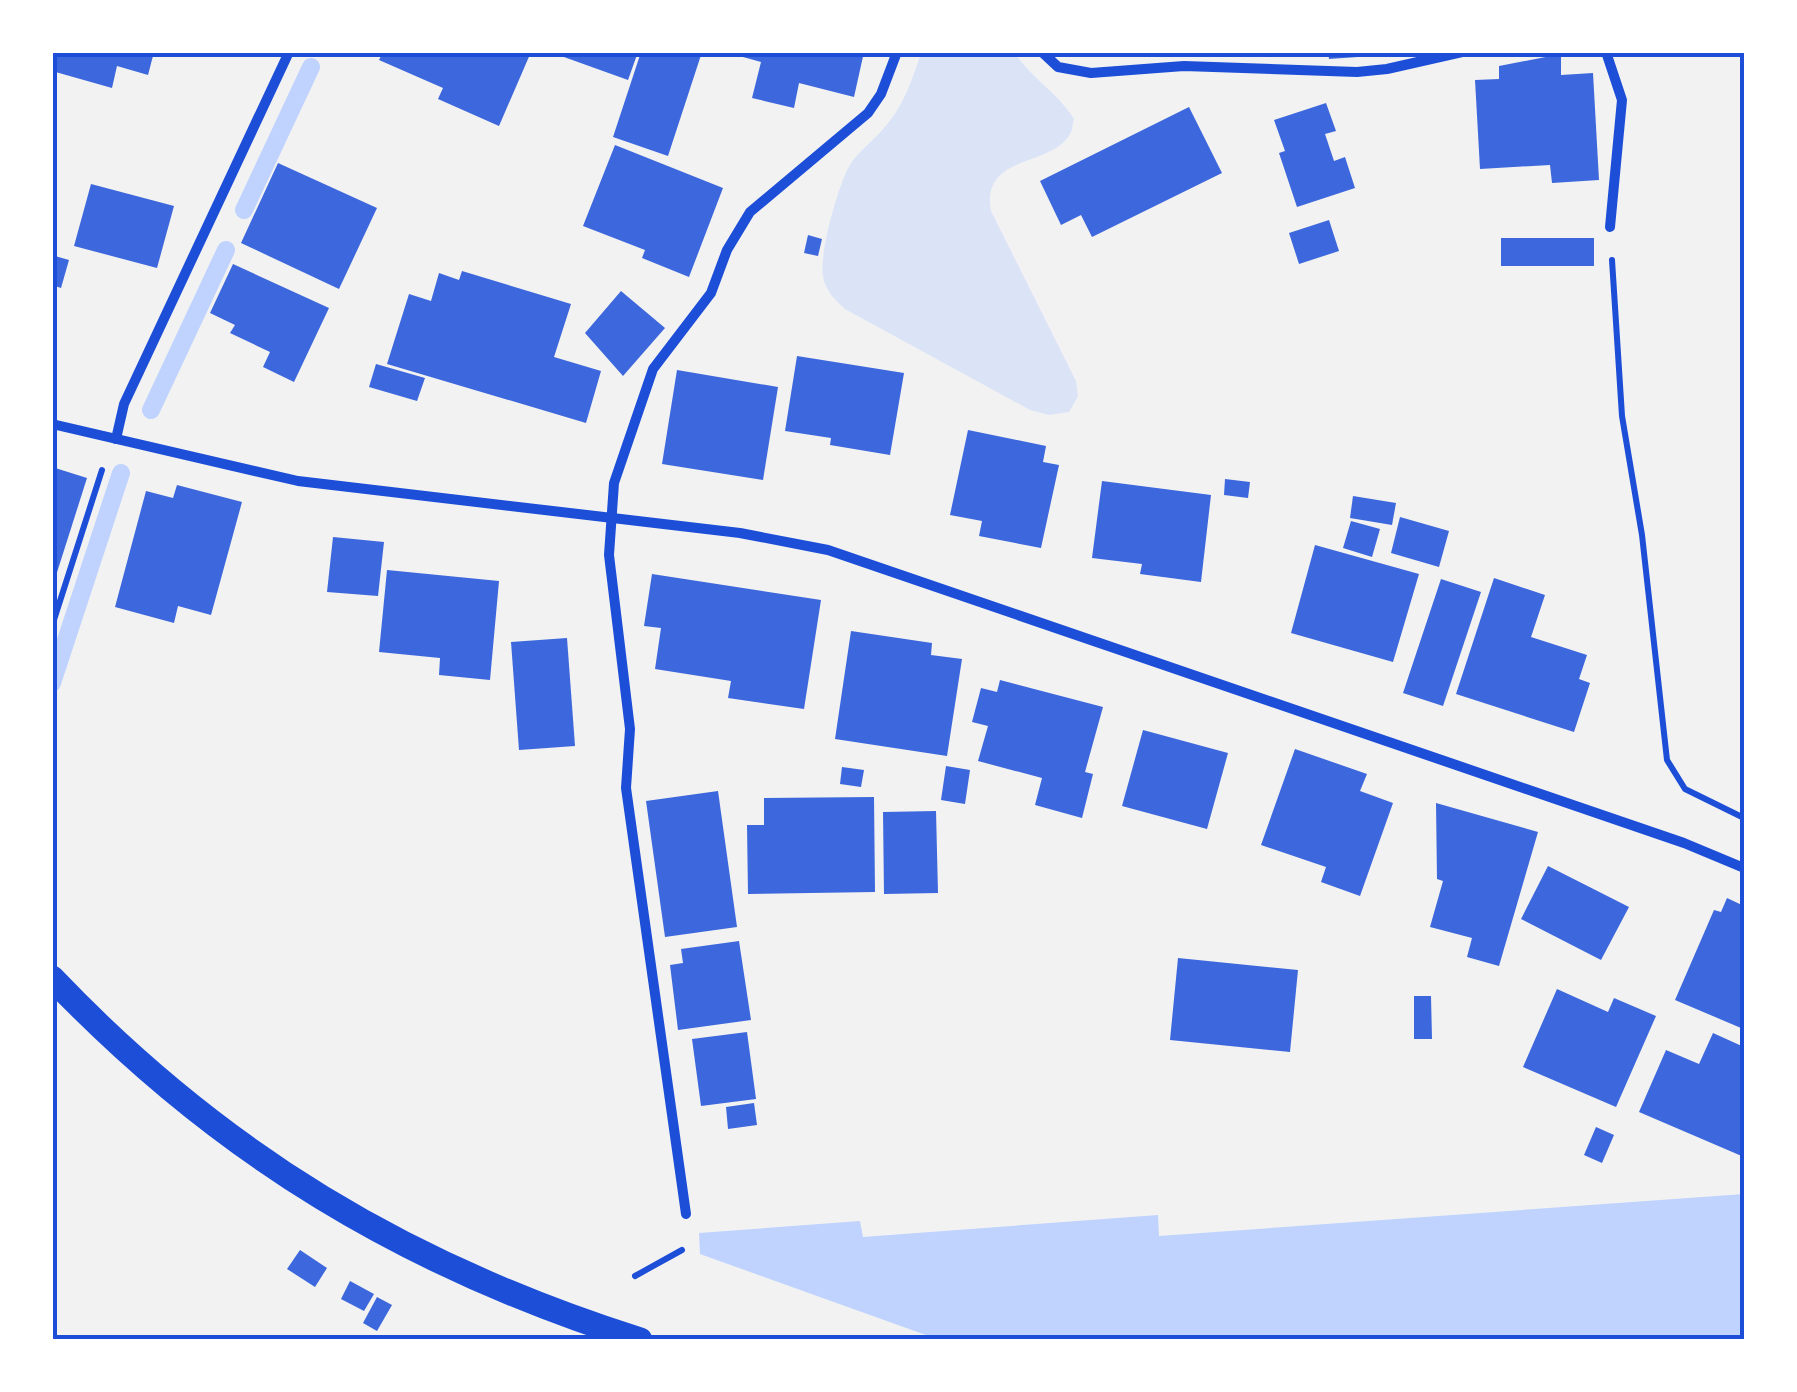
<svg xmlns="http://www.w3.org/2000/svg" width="1797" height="1392" font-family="'Sofia Sans Condensed',sans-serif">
<rect width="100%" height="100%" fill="#f2f2f2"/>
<!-- green -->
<path fill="#dbe4f7" d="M921,53h94c16,25 43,40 59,66 -2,5 -1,11 -4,15 -19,34 -89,19 -79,77l85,170 2,15 -9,16 -20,3 -19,-5 -185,-101c-10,-9 -19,-18 -22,-32 -4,-24 14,-85 24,-107 8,-16 24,-27 36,-41 20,-21 29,-49 38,-76z"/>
<!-- water -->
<path fill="#bfd3fe" d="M1744,1194v145h-807l-237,-85 -1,-21 161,-12 3,16 295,-22 1,21z"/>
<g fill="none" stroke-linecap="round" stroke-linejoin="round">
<!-- stream -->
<g stroke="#bfd3fe" stroke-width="18">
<path d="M244,210l67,-143"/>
<path d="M151,410l75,-160"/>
<path d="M52,683l69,-210"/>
</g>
</g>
<!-- building -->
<g fill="#3d67dc">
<path d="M52,52h102l-6,23 -31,-9 -5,22 -60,-17z"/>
<path d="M383,52h148l-32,74 -61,-27 5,-11 -64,-28z"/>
<path d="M550,52h88l-10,28z"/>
<path d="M641,52h61l-34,104 -55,-19z"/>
<path d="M725,52h139l-10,45 -55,-14 -5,25 -42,-10 9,-36z"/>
<path d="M1328,52h59v3l-58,4z"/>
<path d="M1561,54v21l32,-2 6,107 -47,3 -2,-18 -70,4 -5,-89 24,-1v-13z"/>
<path d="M1326,103l10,28 -11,3 9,27 11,-4 10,31 -58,19 -18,-54 6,-2 -11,-31z"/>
<path d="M1189,107l33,66 -130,64 -11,-22 -20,10 -21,-44z"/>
<path d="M615,145l108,43 -34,89 -47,-19 3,-8 -62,-24z"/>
<path d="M278,163l99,45 -38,81 -98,-46z"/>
<path d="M91,184l83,22 -17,62 -83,-22z"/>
<path d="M1329,220l10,31 -40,13 -10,-31z"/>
<path d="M808,235l14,4 -4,17 -14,-3z"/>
<rect x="1501" y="238" width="93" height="28"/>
<path d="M55,256l14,4 -8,28 -9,-3z"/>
<path d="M233,264l96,44 -35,74 -31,-15 7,-15 -40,-19 5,-8 -25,-12z"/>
<path d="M462,271l109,33 -17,53 47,14 -15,52 -199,-59 22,-70 22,7 8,-28 20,7z"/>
<path d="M621,291l44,37 -42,48 -38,-43z"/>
<path d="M797,356l107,17 -14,82 -60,-10 1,-7 -46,-7z"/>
<path d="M376,364l49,14 -8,23 -48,-14z"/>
<path d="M677,370l101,17 -15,93 -101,-16z"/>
<path d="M968,430l78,16 -3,16 16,3 -18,83 -62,-12 3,-15 -32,-6z"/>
<path d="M52,467l35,11 -34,107h-1z"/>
<path d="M1225,479l25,3 -2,16 -24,-3z"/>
<path d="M1102,481l109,14 -10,87 -61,-8 2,-10 -50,-6z"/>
<path d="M177,485l65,17 -31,113 -33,-9 -4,17 -59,-16 31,-116 27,7z"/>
<path d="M1353,496l43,7 -4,22 -42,-7z"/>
<path d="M1400,517l49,14 -10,36 -48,-14z"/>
<path d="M1351,521l29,8 -8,28 -29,-9z"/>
<path d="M333,537l51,5 -6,54 -51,-4z"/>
<path d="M1315,545l104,29 -26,88 -102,-29z"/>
<path d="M387,570l112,11 -9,99 -51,-5 1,-17 -61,-6z"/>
<path d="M652,574l169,26 -17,109 -76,-11 3,-17 -76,-12 6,-41 -17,-2z"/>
<path d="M1494,578l51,17 -14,42 56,18 -8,24 11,4 -16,49 -118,-38z"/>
<path d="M1441,579l40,13 -38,114 -40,-13z"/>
<path d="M851,631l81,12 -1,12 31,4 -15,97 -112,-17z"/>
<path d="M567,638l8,108 -56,4 -8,-108z"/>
<path d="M1000,680l103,27 -18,65 8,2 -11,44 -47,-13 7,-27 -64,-17 10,-35 -16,-4 9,-34 16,4z"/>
<path d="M1143,730l85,23 -21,76 -85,-23z"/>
<path d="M1295,749l72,25 -7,17 33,12 -33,93 -39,-14 5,-15 -65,-22z"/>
<path d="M946,766l24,4 -5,34 -24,-4z"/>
<path d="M842,767l22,3 -3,17 -21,-3z"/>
<path d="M718,791l19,136 -72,10 -19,-136z"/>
<path d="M874,797l1,95 -127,2 -1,-69h17v-27z"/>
<path d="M1436,803l102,29 -39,134 -32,-9 5,-19 -42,-11 13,-46 -6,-2z"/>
<path d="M936,811l2,82 -54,1 -1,-82z"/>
<path d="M1548,866l81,41 -28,53 -80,-41z"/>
<path d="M1727,898l17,8v115l-3,7 -66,-28 39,-90 7,2z"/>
<path d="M739,941l12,79 -73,10 -8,-65 13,-2 -2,-14z"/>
<path d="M1178,958l120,12 -8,82 -120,-12z"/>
<path d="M1557,989l51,23 6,-14 42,18 -40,91 -93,-40z"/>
<path d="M1414,996h17l1,43h-18z"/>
<path d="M747,1032l9,67 -55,7 -9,-67z"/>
<path d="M1713,1033l31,14v110l-105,-45 27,-62 33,14z"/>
<path d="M754,1103l3,22 -29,4 -2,-22z"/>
<path d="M1596,1127l18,8 -12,28 -18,-8z"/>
<path d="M300,1250l27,18 -12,19 -28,-18z"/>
<path d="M350,1281l24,13 -10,17 -23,-12z"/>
<path d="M377,1297l15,8 -15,26 -14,-8z"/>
</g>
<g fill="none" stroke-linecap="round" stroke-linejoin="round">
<!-- path -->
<g stroke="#1d4ed8" stroke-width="6">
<path d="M1612,260l10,156 20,119 25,225 18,29 59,29"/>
<path d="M52,626l50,-156"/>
<path d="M635,1276l47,-26"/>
</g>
<!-- minor -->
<g stroke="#1d4ed8" stroke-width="10">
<path d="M1042,52l16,15 33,6 93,-7 173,6 30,-3 75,-17"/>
<path d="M1606,52l16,48 -12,127"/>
<path d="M52,424l246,57 442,52 88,17 856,293 60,25"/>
<path d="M116,439l8,-35 165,-352"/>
<path d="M686,1214l-60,-426 4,-59 -21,-174 5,-72 39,-114 58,-76 16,-43 23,-38 118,-99 13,-19 16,-42"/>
</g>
<!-- primary -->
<path stroke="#1d4ed8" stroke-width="25" d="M52,978c169,177 355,288 588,362"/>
</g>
<!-- border -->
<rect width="1797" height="1392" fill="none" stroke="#ffffff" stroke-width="110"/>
<rect x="55" y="55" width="1687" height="1282" fill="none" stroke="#1d4ed8" stroke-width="4"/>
</svg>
